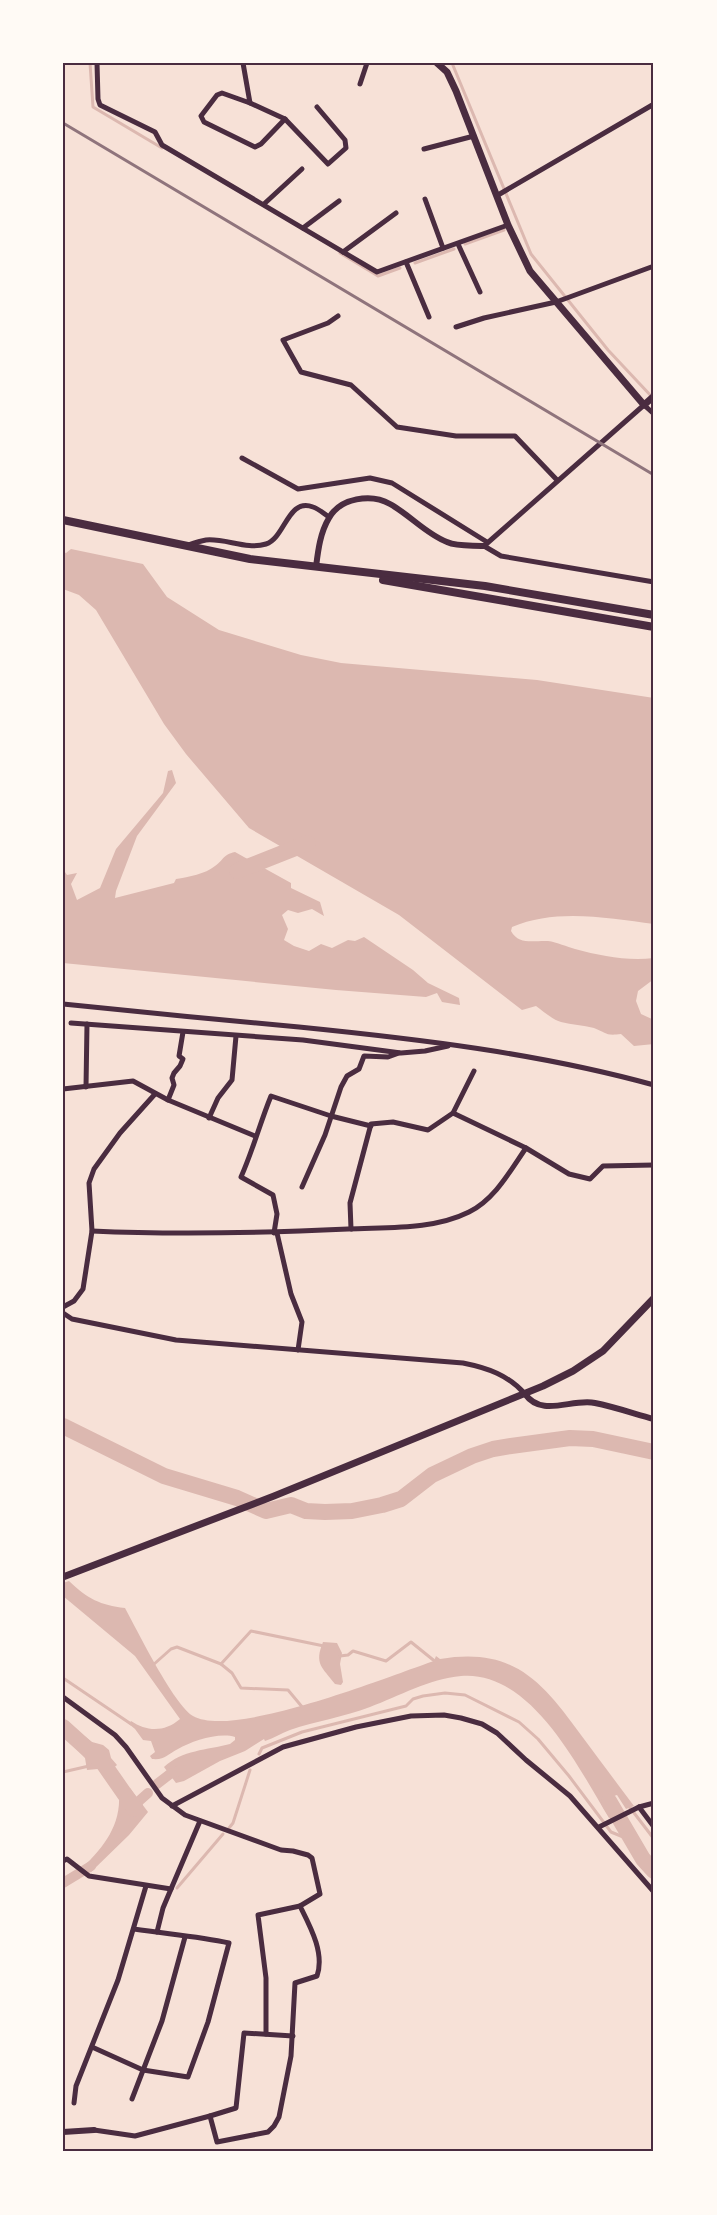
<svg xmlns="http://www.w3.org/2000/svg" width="717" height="2215" font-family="'Nunito Sans',sans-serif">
<rect width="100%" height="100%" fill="#f7e1d7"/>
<!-- water -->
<g fill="#dcb8b0">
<path d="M71,549l72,15 24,33 52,33 82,25 40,8 196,17 117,18v226c-46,-6 -98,-16 -142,3l-1,4c8,15 25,9 37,10 9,1 19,6 27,8 26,7 52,12 79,9v21l-16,12 -2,10 5,13 13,6v24l-20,2 -13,-12c-16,2 -14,-1 -27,-6 -11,-3 -22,-3 -33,-6 -8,-2 -18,-11 -25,-16l-14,4 -123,-95 -150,-87 -63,-74 -22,-30 -68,-114 -17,-15 -16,-6v-37l3,1z"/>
<path d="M172,770l4,13 -39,53 -21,55 -1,7 59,-15 2,-4c13,-2 29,-5 39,-13 10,-7 7,-11 20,-14l56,31v5l29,14 4,14 -12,-7 -14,4 -10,-3 -6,5 6,14 -4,11 10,6 15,5 12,-7 11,4 16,-8 7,1 9,-4 49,33 15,13 31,15 1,7 -18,-3 -5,-9 -11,4 -90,-7 -273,-27v-94l4,6 10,-2 -6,11 6,16 23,-12 16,-39 47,-56 5,-22z"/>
<path d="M69,1581c19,18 31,24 56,27 12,22 49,97 68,108 40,23 194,-39 241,-55l2,-5 4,3c73,-12 101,21 141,76 17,23 35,47 53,71l-8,3 -9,-14 -3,1 -1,5 8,11 -12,6c-31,-51 -78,-148 -148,-142 -32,3 -62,20 -91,31 -26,10 -54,14 -80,23 -8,3 -16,8 -25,11l-1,-2 -19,12 -25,10 -36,20 -8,2 -12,-16c18,-17 43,-17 66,-23l5,-4v-3c-16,-5 -43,4 -57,12 -12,6 -12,11 -26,10l-2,-3 5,-4 -4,-11 -8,-1 -8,-11 -6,-5 2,-3c16,11 34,11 49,-2l-45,-63 -72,-60v-13z"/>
<path d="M323,1642l14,1 5,10 -2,11 3,18 -2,3 -6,-1c-13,-17 -21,-20 -12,-42z"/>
<path d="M63,1720l29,22 11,3 6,5 2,8 6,7 -10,8 -9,-4 -11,1 -2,-12 -22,-23z"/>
<path d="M130,1788l18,24 -19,23 -38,37 -8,-5c21,-20 38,-42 36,-73z"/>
</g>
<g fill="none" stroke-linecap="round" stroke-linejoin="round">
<!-- stream -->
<g stroke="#dcb8b0" stroke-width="3">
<path d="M90,63l3,44 69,41"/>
<path d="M452,63l79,191 77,96 45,48"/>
<path d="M465,244l39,-14"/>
<path d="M340,253l38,23 22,-8"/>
<path d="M415,263l39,-14"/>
<path d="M340,1656l8,-1 5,-4 33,10 25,-19 26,21"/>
<path d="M221,1664l11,9 9,15 47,2 15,18"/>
<path d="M153,1665l18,-16 6,-2 44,17 30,-33 73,15"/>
<path d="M63,1678l68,46"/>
<path d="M259,1754l3,-6 40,-16 104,-26 7,-7 10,-3 22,-3 20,2 54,27 19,17 31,37 42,56 22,9"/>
<path d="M63,1772l26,-6"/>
<path d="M628,1805l26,34"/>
<path d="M229,1828l4,-5 17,-53"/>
<path d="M177,1888l46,-54"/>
</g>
<!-- canal -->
<g stroke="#dcb8b0" stroke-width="10">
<path d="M157,1784l13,-10 11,-4"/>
<path d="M133,1812l6,-11 9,-8"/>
<path d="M63,1883l28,-17"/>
</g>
<!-- river -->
<g stroke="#dcb8b0" stroke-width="16">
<path d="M237,871l71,-28"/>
<path d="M63,1426l101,50 73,22 29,13 25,-6 15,6 19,1 27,-1 30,-6 19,-6 31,-24 40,-19 21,-7 18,-3 59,-8 23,1 61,13"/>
<path d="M63,1727l40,36 32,46"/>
<path d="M609,1801l34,58 11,12"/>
</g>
<!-- minor -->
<g stroke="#4a2c40" stroke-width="5">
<path d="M97,63l1,36 2,6 55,27 7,13 215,127 131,-47"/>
<path d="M243,63l7,40 -28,-10 -5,2 -16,21 3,6 51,25 6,-3 24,-25 43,45 18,-16 -1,-8 -28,-33"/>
<path d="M360,84l7,-21"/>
<path d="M250,103l35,16"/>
<path d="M424,149l50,-13"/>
<path d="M498,195l156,-91"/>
<path d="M425,199l18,49"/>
<path d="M264,204l38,-35"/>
<path d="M303,228l36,-27"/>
<path d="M458,244l22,48"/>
<path d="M343,252l53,-39"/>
<path d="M406,262l23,55"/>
<path d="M338,316l-10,7 -45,17 18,32 50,13 46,42 59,9h59l42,44"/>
<path d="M456,327l28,-9 72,-16 98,-36"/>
<path d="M654,414l-10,-9 -160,141 17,10 153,26"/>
<path d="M242,458l56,31 72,-11 22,5 95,59"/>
<path d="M188,545c6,-2 12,-4 18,-5 19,-2 41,10 60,4 19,-6 22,-47 47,-37 6,2 11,7 16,10"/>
<path d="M63,1004c79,8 157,16 236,23 119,12 239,26 355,58"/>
<path d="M71,1023l232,17 98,13 24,-2 23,-5"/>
<path d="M86,1087l1,-63"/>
<path d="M63,1089l70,-8 35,19 87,36"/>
<path d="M168,1100l6,-15 -2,-7 2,-5 6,-7 3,-7 -4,-3 4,-24"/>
<path d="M453,1113l73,35 43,26 21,5 13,-13 51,-1"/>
<path d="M209,1118l9,-20 14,-18 4,-44"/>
<path d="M302,1187l23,-52 16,-48 6,-11 12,-7 5,-13 24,1 11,-4"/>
<path d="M351,1229l-1,-26 21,-79 22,-2 35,8 25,-17 21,-42"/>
<path d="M92,1231c86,4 170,2 256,-2 40,-2 85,1 121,-17 26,-13 41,-41 57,-64"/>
<path d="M274,1233l3,-19 -4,-19 -32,-18c12,-27 19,-54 30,-81l60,20 40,10"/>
<path d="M277,1233l14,61 11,28 -4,28"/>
<path d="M63,1307l11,-6 9,-12 9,-58 -3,-48 5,-14 26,-36 35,-39"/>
<path d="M63,1313l9,6 104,21 287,23c25,5 45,12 62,31"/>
<path d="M63,1697l52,38 11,12 36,51 23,17 96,35 12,1 15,4 4,3 8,36 -20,12c10,20 25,47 17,70l-22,7 -4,73 -12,61 -5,9 -6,6 -51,10 -7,-26 -75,20 -41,-6"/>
<path d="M172,1806l111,-59 73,-20 55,-11 33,-1 17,3 21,6 15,9 29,27 44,36 84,96"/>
<path d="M639,1807l15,20"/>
<path d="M599,1827l40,-20 15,-4"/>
<path d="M63,1861l4,-2 22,17 82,13 29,-68"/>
<path d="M157,1932l6,-24 8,-19"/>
<path d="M266,2034v-56l-8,-63 42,-9"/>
<path d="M92,2047l51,23 45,7 20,-55 21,-79c-32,-7 -63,-9 -95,-14"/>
<path d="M132,2099l30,-78 23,-84"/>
<path d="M74,2103l2,-17 42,-106 28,-94"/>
<path d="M210,2116l26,-8 8,-75 49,3"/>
</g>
<!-- tertiary -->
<g stroke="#4a2c40" stroke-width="6">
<path d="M316,567c2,-16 4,-34 13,-49 11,-20 42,-25 61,-14 20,11 36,30 57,38 11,5 25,3 37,4"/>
<path d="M525,1394c17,24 47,4 70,9 20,4 40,11 59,16"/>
<path d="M63,2132l31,-2"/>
</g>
<!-- secondary -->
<g stroke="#4a2c40" stroke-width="7">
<path d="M437,63l10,9 9,19 52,134 22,46 114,134 10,-9"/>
<path d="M63,1577l211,-81 269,-110 30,-15 30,-20 51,-53"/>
</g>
<!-- primary -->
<g stroke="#4a2c40" stroke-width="8">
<path d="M63,520l187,39 235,27 169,29"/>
<path d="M383,580l271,47"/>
</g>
<!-- rail -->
<path stroke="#8f747c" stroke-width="3" d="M63,123l591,352"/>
</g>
<!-- border -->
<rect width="717" height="2215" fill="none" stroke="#fffaf5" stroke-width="129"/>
<rect x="64" y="64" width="588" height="2086" fill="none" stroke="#4a2c40" stroke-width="2"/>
</svg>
